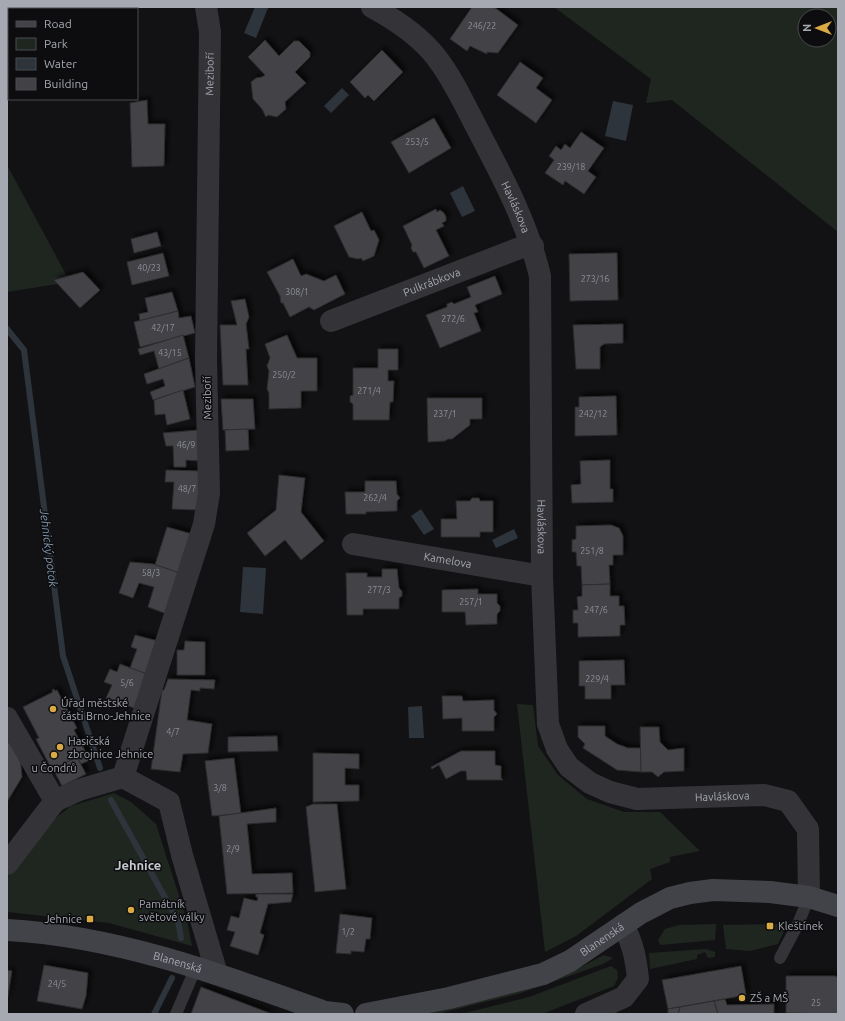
<svg xmlns="http://www.w3.org/2000/svg" width="845" height="1021" font-family="Ubuntu,sans-serif">
<defs>
<filter id="shadow"><feDropShadow dx="3.5" dy="-3.5" stdDeviation="2" flood-color="#0009"/></filter>
</defs>
<rect width="100%" height="100%" fill="#121214"/>
<!-- green -->
<g fill="#1f2620" fill-rule="evenodd">
<path d="M554,7h284v225l-166,-132 -26,3 5,-24zM805,16h24v24h-24z"/>
<path d="M7,165l63,117 -63,10z"/>
<path d="M517,704l16,1 5,41 20,29 29,24 37,13h36l40,39 -30,6v5l-20,7 2,10 -76,57 -31,16z"/>
<path d="M114,793l17,9 25,22 31,97 5,25 -83,-23 -102,-11v-34l35,-49 29,-23z"/>
<path d="M716,924l-1,16 -55,5 -2,-5 7,-11 14,-4z"/>
<path d="M778,924l7,5 -7,15 -28,7 -24,-2 -3,-24z"/>
<path d="M706,949l9,3v5l-7,1 -3,-6 -8,3v4l-47,10 -1,-16z"/>
<path d="M604,955l9,3 -10,6 -82,29 -84,21h-14l104,-25 33,-11z"/>
<path d="M611,966l6,4 1,8 -4,8 -72,28h-81l68,-17z"/>
</g>
<!-- water -->
<g fill="#2d343b">
<path d="M255,7l13,1 -12,30 -12,-5z"/>
<path d="M342,88l7,7 -18,18 -7,-7z"/>
<path d="M613,101l20,4 -7,36 -21,-5z"/>
<path d="M463,186l12,25 -13,6 -12,-24z"/>
<path d="M421,509l13,20 -10,6 -13,-19z"/>
<path d="M514,529l4,9 -22,10 -4,-8z"/>
<path d="M243,567l23,1 -3,46 -23,-2z"/>
<path d="M422,706l2,32h-15l-1,-31z"/>
</g>
<g fill="none" stroke-linecap="round" stroke-linejoin="round">
<!-- stream -->
<g stroke="#2d343b" stroke-width="6">
<path d="M7,329l17,21 39,306 37,112"/>
<path d="M111,800l67,121 3,17"/>
<path d="M154,1014l18,-36"/>
</g>
</g>
<!-- building -->
<g fill="#424246" stroke="#2d2d2f" filter="url(#shadow)">
<rect x="94" y="7" width="27" height="2"/>
<path d="M472,7h22l24,18 -20,28 -11,-1v2l-17,-8 -3,5 -17,-12z"/>
<path d="M7,18l2,14v22h-2z"/>
<path d="M265,40l14,16 15,-15h5l11,11v5l-15,15 11,11 -21,19 1,7 -9,8 -9,-2 -2,2 -4,-8 -9,-10 -2,-17 5,-4 6,-1 3,-2 -17,-18z"/>
<path d="M382,50l21,22 -29,29 -6,-6 -3,3 -15,-16z"/>
<path d="M520,62l23,16 -7,10 16,12 -16,23 -39,-28z"/>
<path d="M147,100l1,24h17l-1,42 -32,1 -2,-64z"/>
<path d="M434,118l17,30 -42,25 -18,-31z"/>
<path d="M581,132l23,16 -16,23 8,6 -12,17 -19,-13 -2,4 -18,-12 9,-13 -5,-4 7,-10 5,4 4,-6 5,4z"/>
<path d="M436,209l1,3 3,-2 4,3 2,4v4l-4,2 2,3 -8,4 13,26 -25,12 -8,-16h-3l-2,-4 1,-3 -9,-19z"/>
<path d="M362,212l9,19 3,-1 5,10 -5,16 -11,5 -2,-3 -3,1 -9,-2 -15,-31z"/>
<path d="M157,232l4,14 -27,7 -3,-14z"/>
<path d="M163,253l6,23 -37,9 -5,-23z"/>
<path d="M617,253l1,47 -48,1 -1,-47z"/>
<path d="M293,259l8,17 5,-2 18,7 12,-6 9,19 -31,16 -5,-3 -19,10 -7,-14h-2l-1,-7 -13,-24z"/>
<path d="M83,272l17,18 -20,18 -26,-28z"/>
<path d="M495,276l7,18 -27,11 3,7 -4,1 7,18 -41,17 -14,-33 21,-8v-3l5,-2 2,2 17,-7 -4,-10z"/>
<path d="M172,292l6,19 -38,10 -1,-7 9,-2 -3,-14z"/>
<path d="M245,299l4,18 -3,7 3,25h-3l2,36h-25l-3,-60h17l-6,-24z"/>
<path d="M178,311l1,7 12,-2 4,17 -55,14 -6,-25z"/>
<path d="M623,324v19l-19,1 -4,3v22h-24l-3,-44z"/>
<path d="M183,335l6,23 -30,11 -5,-18 -14,4 -2,-6z"/>
<path d="M287,335l10,23h20v33h-16v17l-32,1v-16l-2,-4 2,-18 -2,-5 3,-8 -5,-14z"/>
<path d="M378,349h20v21h-10v11h6l-1,21h-3l-1,18h-36v-16l-3,-2v-6l3,-1v-27h25z"/>
<path d="M189,358l6,29 -42,13 -3,-8 15,-6 -2,-7 -16,5 -3,-10z"/>
<path d="M183,390l7,29 -23,6 -2,-11 -10,1 -1,-15z"/>
<path d="M616,396l1,39 -42,1v-29h4v-10z"/>
<path d="M427,398h55v21h-12v6l-18,14h-4l-3,2 -17,1z"/>
<path d="M221,399h32l2,30 -32,1z"/>
<path d="M248,429l1,21 -23,1 -1,-21z"/>
<path d="M199,430l2,31 -15,-1v7h-12l-1,-21h-7l-3,-13z"/>
<path d="M610,460v29h3v13l-41,1 -1,-18 10,-1 -1,-23z"/>
<path d="M166,470l34,1 -1,39 -27,-1 2,-27h-9z"/>
<path d="M279,475l26,3 -4,34 23,29 -23,19 -16,-20 -20,16 -18,-23 29,-23z"/>
<path d="M365,481h31l1,13 3,4 -3,3v10l-31,1v2h-20l-1,-22h20z"/>
<path d="M472,498h7l1,3h13v31h-13v5h-39v-18h16l-1,-18h14z"/>
<path d="M611,525l8,3 4,8v19h-10v10h-4l1,19 -28,1 -1,-19h-4l-1,-14h-4v-12l4,-1v-13z"/>
<path d="M167,527l25,7 -12,39 -25,-8z"/>
<path d="M130,562l23,2 27,9 -13,41 -19,-7 6,-20 -15,-4 -6,15 -14,-5z"/>
<path d="M382,569h15l2,19 3,3v5l-3,2v11h-36v6h-16l-1,-42h21v4h15z"/>
<path d="M610,584v12h9v10h5l1,19h-5v11l-42,1v-14h-5v-13h5l-1,-13 5,-1v-11z"/>
<path d="M478,589v5h19v9l3,3v5l-3,3v10l-31,1 -1,-13h-23v-22z"/>
<path d="M135,635l23,6 -11,33 -17,-6 7,-19 -6,-2z"/>
<path d="M185,641l20,1v33h-28v-25h7z"/>
<path d="M624,660l1,25h-14v14h-26v-13h-6v-25z"/>
<path d="M120,664l27,10 -13,34 -28,-10 6,-13 -8,-3 6,-13 7,3z"/>
<path d="M168,679l47,1 -1,9 -14,-1v3l-9,-1 -4,30 25,4 -4,29 -25,1 -3,18 -29,-3 11,-79h2z"/>
<path d="M54,689l1,2 2,-1 20,38 -3,2 16,30 -9,4 -4,-7 -25,13 -16,-31 3,-1 -16,-31 30,-15 -1,-2z"/>
<path d="M442,696h20l1,5 31,-1v10l3,4 -3,3v14h-32v-13l-19,1z"/>
<path d="M578,726h27v10l12,8 11,4h13v24l-24,-2 -34,-22 2,-4 -7,-7z"/>
<path d="M640,727h19l1,15 8,8 16,-2v23l-20,1 -6,5 -6,-5h-11z"/>
<path d="M277,736l1,15 -50,1v-15z"/>
<path d="M7,741l13,13 2,23 -15,25z"/>
<path d="M461,751h34v14l6,1v12l2,2h-36l-1,-9h-5l-15,8 -7,-14 -7,4 -1,-2z"/>
<path d="M313,753l46,1v15l-14,-1v17h14v16l-46,1z"/>
<path d="M77,757l9,17 -24,12 -9,-17z"/>
<path d="M234,758l7,56 -29,2 -7,-55z"/>
<path d="M313,804h24l9,85 -31,3 -9,-85z"/>
<path d="M276,808v14l-29,2 5,50 40,-1 1,20 -66,1 -8,-78z"/>
<path d="M256,894h37l-2,8 -23,2 -8,29 4,2 -6,20 -28,-9 5,-14 -8,-2 4,-14 8,2 5,-20 13,3 1,-4h-2z"/>
<path d="M340,914l32,4 -2,21h-4l-2,13 -13,-1v3l-15,-1z"/>
<path d="M44,965l44,8 -2,23 -4,13 -45,-8z"/>
<path d="M741,966l5,29 -78,14 -6,-29z"/>
<path d="M7,970l5,1 -5,30z"/>
<path d="M786,976h50l2,3v35l-52,-1z"/>
<path d="M201,987l71,27h-81z"/>
<path d="M725,999l2,6 47,-1v10h-56l-4,-13z"/>
<path d="M714,1001l4,13h-40l2,-7z"/>
<path d="M680,1007l-2,7h-10v-5z"/>
</g>
<g fill="none" stroke-linecap="round" stroke-linejoin="round">
<!-- lane -->
<g stroke="#343438" stroke-width="12">
<path d="M780,958l18,-34 11,-27"/>
<path d="M176,1014l20,-47"/>
</g>
<!-- street -->
<g stroke="#343438" stroke-width="22">
<path id="s1" d="M372,7c24,13 47,28 64,50 18,23 30,51 44,77 24,46 48,91 60,142l2,300 6,148 9,25 12,18 21,16 20,9 27,7 127,-4 24,6 20,28 1,68"/>
<path id="s2" d="M331,321l194,-75h8"/>
<path id="s3" d="M353,544l189,32"/>
<path d="M7,718l48,83"/>
<path id="s4" d="M123,777l81,-253 5,-31 -3,-134 4,-327 -4,-25"/>
<path d="M7,864l48,-63 24,-11 44,-13 46,25 13,53 35,119"/>
<path d="M586,1014l38,-17 14,-18c-2,-20 -5,-36 -15,-54"/>
</g>
<!-- secondary -->
<g stroke="#424348" stroke-width="22">
<path id="s5" d="M7,930c111,6 215,45 318,82l18,2"/>
<path id="s6" d="M366,1014l83,-16 94,-24 27,-13 71,-48 29,-15 20,-5 23,-3 57,2 39,5 29,9"/>
</g>
</g>
<!-- markers -->
<g fill="#daab44" stroke="#0d0d0f" stroke-width="1.5">
<circle cx="53" cy="709" r="4"/>
<circle cx="60" cy="747" r="4"/>
<circle cx="54" cy="755" r="4"/>
<circle cx="131" cy="910" r="4"/>
<rect x="86" y="915" width="8" height="8" rx="2"/>
<rect x="766" y="922" width="8" height="8" rx="2"/>
<circle cx="742" cy="998" r="4"/>
</g>
<g text-anchor="middle" dominant-baseline="central" stroke-width="3" stroke-linejoin="round" paint-order="stroke">
<!-- number labels -->
<g font-size="9" fill="#8d8f97">
<text x="482" y="26">246/22</text>
<text x="417" y="142">253/5</text>
<text x="571" y="167">239/18</text>
<text x="149" y="268">40/23</text>
<text x="595" y="279">273/16</text>
<text x="297" y="292">308/1</text>
<text x="453" y="319">272/6</text>
<text x="163" y="328">42/17</text>
<text x="170" y="353">43/15</text>
<text x="284" y="375">250/2</text>
<text x="369" y="391">271/4</text>
<text x="445" y="414">237/1</text>
<text x="593" y="414">242/12</text>
<text x="186" y="445">46/9</text>
<text x="187" y="489">48/7</text>
<text x="375" y="498">262/4</text>
<text x="592" y="551">251/8</text>
<text x="151" y="573">58/3</text>
<text x="379" y="590">277/3</text>
<text x="471" y="602">257/1</text>
<text x="596" y="610">247/6</text>
<text x="597" y="679">229/4</text>
<text x="127" y="683">5/6</text>
<text x="173" y="732">4/7</text>
<text x="220" y="788">3/8</text>
<text x="233" y="849">2/9</text>
<text x="348" y="932">1/2</text>
<text x="57" y="984">24/5</text>
<text x="816" y="1003">25</text>
</g>
<!-- street labels -->
<g font-size="11" fill="#a6a9b2" stroke="#0d0d0f">
<text stroke="none"><textPath href="#s4" startOffset="716">Meziboří</textPath></text>
<text stroke="none"><textPath href="#s1" startOffset="252">Havláskova</textPath></text>
<text stroke="none"><textPath href="#s2" startOffset="108">Pulkrábkova</textPath></text>
<text transform="translate(207 398) rotate(-91)">Meziboří</text>
<text stroke="none"><textPath href="#s1" startOffset="576">Havláskova</textPath></text>
<text stroke="none"><textPath href="#s3" startOffset="96">Kamelova</textPath></text>
<text stroke="none"><textPath href="#s1" startOffset="983">Havláskova</textPath></text>
<text stroke="none"><textPath href="#s6" startOffset="250">Blanenská</textPath></text>
<text stroke="none"><textPath href="#s5" startOffset="174">Blanenská</textPath></text>
</g>
<!-- poi labels -->
<g font-size="11" fill="#a6a9b2" stroke="#0d0d0f" text-anchor="start">
<text x="61" y="703">Úřad městské<tspan x="61" dy="13">části Brno-Jehnice</tspan></text>
<text x="68" y="741">Hasičská<tspan x="68" dy="13">zbrojnice Jehnice</tspan></text>
<text x="54" y="768" text-anchor="middle">u Čondrů</text>
<text x="139" y="904">Památník<tspan x="139" dy="13">světové války</tspan></text>
<text x="82" y="919" text-anchor="end">Jehnice</text>
<text x="778" y="926">Kleštínek</text>
<text x="750" y="998">ZŠ a MŠ</text>
</g>
<!-- water labels -->
<g font-size="12" font-style="italic" fill="#8095aa" stroke="#0d0d0f">
<text transform="translate(49 548) rotate(83)">Jehnický potok</text>
</g>
<!-- quarter labels -->
<g font-size="13" font-weight="bold" fill="#c6c8cf" stroke="#0d0d0f">
<text x="138" y="865">Jehnice</text>
</g>
</g>
<!-- border -->
<rect width="845" height="1021" fill="none" stroke="#a6a9b2" stroke-width="16"/>
<!-- legend -->
<rect x="8" y="8" width="130" height="92" fill="#0d0d0f" stroke="#4a4b50"/>
<rect x="16" y="21" width="20" height="6" fill="#424348" stroke="#4a4b50"/>
<text x="44" y="28" font-size="12" fill="#a6a9b2">Road</text>
<rect x="16" y="38" width="20" height="12" fill="#1f2620" stroke="#4a4b50"/>
<text x="44" y="48" font-size="12" fill="#a6a9b2">Park</text>
<rect x="16" y="58" width="20" height="12" fill="#2d343b" stroke="#4a4b50"/>
<text x="44" y="68" font-size="12" fill="#a6a9b2">Water</text>
<rect x="16" y="78" width="20" height="12" fill="#424246" stroke="#4a4b50"/>
<text x="44" y="88" font-size="12" fill="#a6a9b2">Building</text>
<!-- north arrow -->
<g transform="translate(817 28) rotate(270)"><circle r="19" fill="#0d0d0f" stroke="#4a4b50"/>
<path d="M0-3L7 15L0 10L-7 15Z" fill="#daab44"/>
<text y="-6" font-size="11" font-weight="bold" text-anchor="middle" fill="#a6a9b2">N</text>
</g>
</svg>
